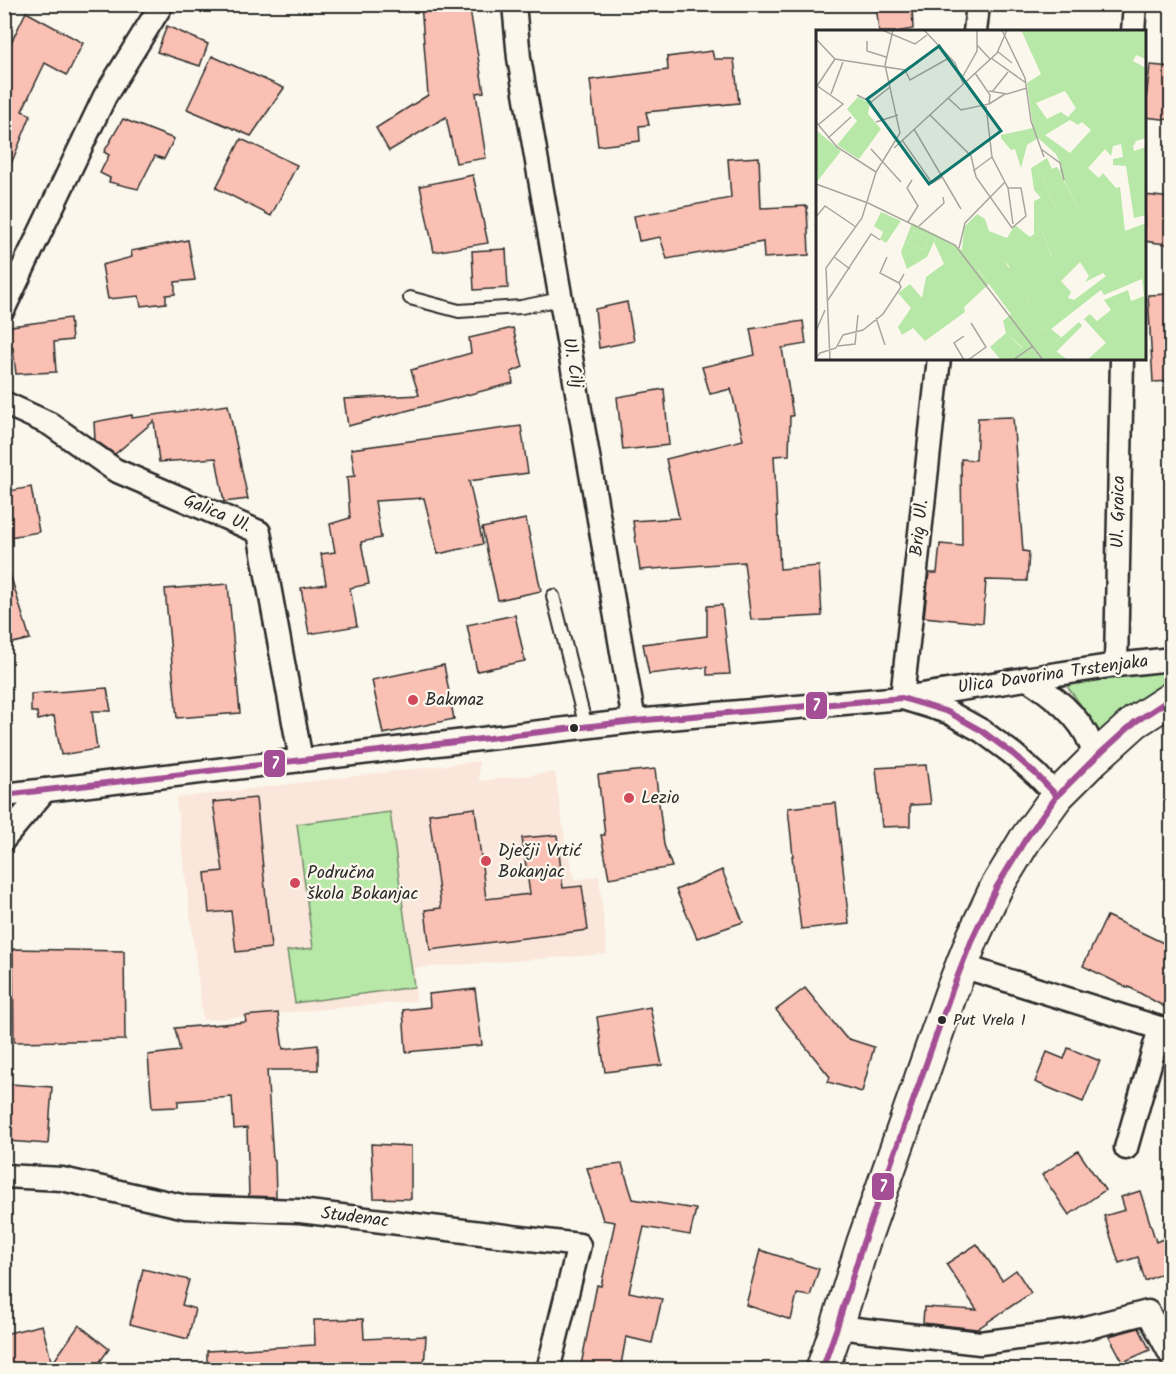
<svg xmlns="http://www.w3.org/2000/svg" width="1176" height="1374" font-family="Kalam,sans-serif">
<rect width="100%" height="100%" fill="#fbf7ec"/>
<filter id="ink" filterUnits="userSpaceOnUse"><feTurbulence type="fractalNoise" baseFrequency=".0167" numOctaves="2"/><feDisplacementMap in="SourceGraphic" scale="12" xChannelSelector="R" yChannelSelector="G"/><feConvolveMatrix kernelMatrix="1 2 1 2 8 2 1 2 1" color-interpolation-filters="sRGB"/></filter>
<g filter="url(#ink)">
<!-- built -->
<path fill="#fbe6db" d="M479,761v20l76,-9 11,74 9,34 24,-4 8,78 -192,14 1,33 -213,19 -27,-222z"/>
<!-- grass -->
<g fill="#b7e8a7" stroke="#718a69" stroke-width="1.5">
<path d="M1171,669v12l-73,52 -12,-21 -20,-27z"/>
<path d="M390,812l24,175 -119,16 -8,-52 26,-3 -16,-124z"/>
</g>
<!-- building -->
<g fill="#fac0b3" stroke="#2b2b2b" stroke-width="1.5">
<path d="M421,4h48l15,88 -8,1 10,65 -30,5 -10,-46 -57,34 -13,-23 52,-33z"/>
<path d="M876,4h36l1,25 -17,3h-17z"/>
<path d="M26,12l57,31 -16,32 -22,-12 -23,48 9,4 -26,64 -1,-122z"/>
<path d="M167,26l41,18 -8,22 -43,-14z"/>
<path d="M712,51l2,8h20l5,44 -93,9 3,13 -10,1 1,15 -42,5 -8,-66 78,-10 -1,-13z"/>
<path d="M212,56l72,32 -33,48 -64,-27z"/>
<path d="M1150,65l22,2v53l-28,-3z"/>
<path d="M123,119l51,20 -10,20 -9,-3 -17,33 -29,-7 1,-4 -10,-5 9,-18 -5,-3z"/>
<path d="M241,139l56,26 -26,51 -55,-28z"/>
<path d="M759,157l2,51 46,-2 2,49 -45,3 -1,-16 -96,17 -7,-22 -21,4 -5,-25 97,-18 -3,-39z"/>
<path d="M473,175l15,68 -54,9 -14,-66z"/>
<path d="M1144,195l28,3v47l-28,-4z"/>
<path d="M188,240l7,40 -20,2v12l-9,1v8l-25,3 -2,-10 -31,3 -6,-34 30,-8 -1,-6z"/>
<path d="M506,249l2,39 -34,2 -2,-39z"/>
<path d="M1172,294v87l-19,1 -5,-87z"/>
<path d="M627,302l7,39 -35,7 -4,-39z"/>
<path d="M70,318l2,22 -18,2 2,30 -40,2 -3,-27 -9,1v-21z"/>
<path d="M803,321l3,23 -24,4 11,68h-3l-1,39 -15,1 6,113 39,-3 3,50 -71,4 -7,-58 -104,8 -7,-49 46,-3 -13,-59 77,-19 -12,-51 -21,5 -8,-27 53,-12 -5,-26z"/>
<path d="M513,328l10,39 -12,5 2,11 -165,43 -4,-27 75,-4 -8,-25 60,-17 -2,-15z"/>
<path d="M664,389l5,56 -46,5 -6,-53z"/>
<path d="M228,405l20,94 -24,3 -8,-44 -57,4 -5,-41 -39,33 -20,-14 -1,-18 38,-7v3z"/>
<path d="M1013,417l10,134 6,1 -2,29 -41,-1 -3,43 -59,-6 5,-44h8l3,-29 22,2 -1,-87 15,1 2,-42z"/>
<path d="M521,426l7,47 -59,8 14,63 -45,10 -14,-56 -49,3 6,37 -20,4 8,42 -19,4 7,38 -48,8 -8,-46 25,-4 -5,-30 14,-2 -5,-28 20,-6 -3,-41 8,-1 -4,-27z"/>
<path d="M31,487l8,45 -35,6v-46z"/>
<path d="M526,519l15,72 -43,9 -16,-72z"/>
<path d="M10,574l20,65 -26,6v-70z"/>
<path d="M228,584l12,129 -63,5 -12,-129z"/>
<path d="M722,605l8,69 -23,1v-8l-58,7 -6,-30 64,-8v-30z"/>
<path d="M515,615l10,46 -48,10 -10,-46z"/>
<path d="M444,665l10,54 -71,15 -11,-54z"/>
<path d="M107,688l4,23h-19l5,38 -36,6 -7,-39 -16,4 -1,-8h-6v-18z"/>
<path d="M926,765l5,39 -21,1v21l-28,1 -6,-59z"/>
<path d="M655,769l9,76 8,22 -63,11 -8,-43h4l-7,-60z"/>
<path d="M256,798l15,150 -35,4 -5,-41 -22,2 -4,-40 18,-2 -10,-69z"/>
<path d="M836,803l13,121 -48,5 -9,-73h1l-5,-48z"/>
<path d="M475,808l11,91 44,-5 -8,-56 35,-3 6,53 19,-2 6,44 -158,20 -5,-40 16,-2 -12,-94z"/>
<path d="M722,870l21,52 -46,16 -21,-48z"/>
<path d="M1107,916l65,31v64l-43,-24 -1,1 -45,-22z"/>
<path d="M13,949l111,2 1,89 -111,2z"/>
<path d="M805,988l41,50 28,9 -12,45 -34,-10 2,-5 -54,-67z"/>
<path d="M475,989l7,56 -76,7 -3,-42 27,-3 -1,-13z"/>
<path d="M650,1007l12,58 -57,7 -8,-55z"/>
<path d="M278,1013l5,36 35,-4v25h-51l6,90h2l1,37 -27,-1 -2,-68 -13,1 -2,-32 -54,4v6l-26,1 -4,-53 32,-4 -5,-23 71,-6 -1,-6z"/>
<path d="M1068,1048l32,13 -17,41 -48,-20 12,-30 17,7z"/>
<path d="M10,1084l42,3 -4,57 -41,-3z"/>
<path d="M371,1144l40,2v53l-37,-1z"/>
<path d="M1078,1151l27,39 -36,25 -27,-40z"/>
<path d="M622,1164l11,35 63,10 -6,26 -46,-8 -15,65 33,7 -10,44 -26,-6 -6,33h-40l17,-85 4,1 14,-64 -12,-2 -16,-52z"/>
<path d="M1140,1191l16,51 16,-7v34l-27,12 -7,-24 -19,6 -15,-47 21,-6 -4,-13z"/>
<path d="M977,1244l25,36 14,-10 15,23 -54,36 -54,-6 1,-16 53,3 -31,-46z"/>
<path d="M760,1250l59,19 -9,27 -13,-2 -6,26 -45,-15z"/>
<path d="M143,1269l46,11 -7,25 13,4 -7,30 -58,-15z"/>
<path d="M363,1319l1,20 62,-3 -2,32 -33,2h-184v-19l108,-6 -1,-25z"/>
<path d="M42,1325l10,39 27,-39 30,24 -15,21h-85l-5,-18v-18z"/>
<path d="M1139,1328l11,22 -27,12 -14,-26z"/>
</g>
<g fill="none" stroke-linecap="round" stroke-linejoin="round">
<!-- service casing -->
<g stroke="#2b2b2b" stroke-width="16">
<g id="service">
<path d="M410,298l49,13 62,-4 40,-8"/>
<path d="M553,596l33,131"/>
</g>
</g>
<!-- minor casing -->
<g stroke="#2b2b2b" stroke-width="27">
<g id="minor">
<path d="M514,4l5,54 115,663"/>
<path d="M975,32l3,-28"/>
<path d="M1133,32l2,-28"/>
<path d="M4,308l101,-212 57,-92"/>
<path d="M4,403l46,21 65,46 144,62 42,228"/>
<path d="M1116,665l6,-307"/>
<path d="M1026,678c25,16 55,38 65,67 1,4 2,9 3,14"/>
<path d="M902,698l37,-340"/>
<path d="M906,699l42,13 34,19 31,23 24,21 20,21"/>
<path d="M4,795l630,-74 268,-23 214,-33 56,-6"/>
<path d="M4,839l41,-49"/>
<path d="M962,966l210,66"/>
<path d="M1126,1148l34,-120"/>
<path d="M4,1176l58,3 124,28 114,4 279,34 -31,125"/>
<path d="M837,1327l143,16 93,-12 75,-19 24,45"/>
</g>
</g>
<!-- secondary casing -->
<g stroke="#2b2b2b" stroke-width="36">
<path id="secondary" d="M822,1370l15,-43 26,-84 88,-250 22,-56 23,-49 29,-48 32,-44 37,-37 41,-37 37,-24"/>
</g>
<!-- service -->
<use href="#service" stroke="#fbf7ec" stroke-width="12"/>
<!-- minor -->
<use href="#minor" stroke="#fbf7ec" stroke-width="22"/>
<!-- secondary -->
<use href="#secondary" stroke="#fbf7ec" stroke-width="32"/>
<!-- bus-1 casing -->
<g stroke="#fbf7ec" stroke-width="10">
<g id="bus-1">
<path d="M4,795l630,-74 268,-23 46,14 34,19 31,23 24,21 20,21"/>
<path d="M822,1370l15,-43 26,-84 88,-250 22,-56 23,-49 29,-48 32,-44 37,-37 41,-37 37,-24"/>
</g>
</g>
<!-- bus-1 -->
<use href="#bus-1" stroke="#a44f95" stroke-width="6"/>
</g>
</g>
<!-- markers -->
<g fill="#d1495b" stroke="#fbf7ec" stroke-width="2">
<circle cx="413" cy="700" r="6"/>
<circle cx="629" cy="798" r="6"/>
<circle cx="486" cy="861" r="6"/>
<circle cx="295" cy="883" r="6"/>
</g>
<g fill="#2b2b2b" stroke="#fbf7ec" stroke-width="2">
<circle cx="574" cy="728" r="5"/>
<circle cx="942" cy="1020" r="5"/>
</g>
<g text-anchor="middle" dominant-baseline="central" stroke-width="4.5" stroke-linejoin="round" paint-order="stroke">
<!-- bus labels -->
<g font-size="16" fill="#2b2b2b" stroke="#fbf7ec" text-anchor="start">
<text x="953" y="1020">Put Vrela 1</text>
</g>
<!-- street labels -->
<g font-size="18" fill="#2b2b2b" stroke="#fbf7ec">
<text transform="translate(572 363) rotate(80)">Ul. Cilj</text>
<text transform="translate(1119 512) rotate(-89)">Ul. Graica</text>
<text transform="translate(217 514) rotate(23)">Galica Ul.</text>
<text transform="translate(920 528) rotate(-84)">Brig Ul.</text>
<text transform="translate(1053 675) rotate(-8)">Ulica Davorina Trstenjaka</text>
<text transform="translate(355 1218) rotate(7)">Studenac</text>
</g>
<!-- poi labels -->
<g font-size="18" fill="#2b2b2b" stroke="#fbf7ec" text-anchor="start">
<text x="425" y="700">Bakmaz</text>
<text x="641" y="798">Lezio</text>
<text x="498" y="851">Dječji Vrtić<tspan x="498" dy="21">Bokanjac</tspan></text>
<text x="307" y="873">Područna<tspan x="307" dy="21">škola Bokanjac</tspan></text>
</g>
</g>
<!-- overview -->
<g transform="translate(816 30)">
<rect width="330" height="330" fill="#fbf7ec"/>
<path d="M205,0h125v29l-10,-4 -3,6 13,7v70l-10,3 -3,6 1,4 12,-4v68l-12,3 -8,-52 -13,-1v-6l10,-2 -2,-13 -8,2 -2,10 -6,-7 -17,19 11,10 4,-5 13,15 4,-1 5,44 21,-8v137h-59l19,-17 -22,-24 6,-5 7,7 14,-11 -7,-10 24,-10 3,11 13,-5 -2,-17 -38,16 -3,-5 -50,39 -8,1 -4,-4 -13,-25 5,-10 -2,-12 23,-23 -11,-27 -7,5v-33l7,-3 -7,-8 -3,-22 5,-3 20,43 23,3 -20,-41 3,-2 -6,-14 -18,-16 -11,7 -6,23 -6,-19 -4,1 -10,-12v-3l32,-7 -6,-45 14,-9zM249,61l11,17 -8,9 -7,-5 -14,7 -11,-16zM254,90l8,5 4,-3 9,8 -21,23 -25,-18zM264,232l9,14 -4,6 18,-9 3,3 -32,24 -6,-2 3,-6 -10,-11zM42,67l12,6 -2,11 13,15 -22,30 -22,-14 20,-24 -10,-12zM65,182l20,9 -15,22 -6,-4 3,-7 -9,-6zM98,200l15,6 -5,14 -16,-7zM121,205l25,15 42,9 6,12 -5,10 -28,-12 12,15 -25,23 1,5 -40,29 -12,-13 -11,7 -4,-8 13,-19 -13,-15 12,-9 12,14 4,-21 18,-13 -10,-22zM263,292l3,4 -26,26 -1,-9zM190,303l16,15 8,-5 13,17h-42l-11,-13z" fill="#b7e8a7" fill-rule="evenodd"/>
<path d="M0,100l25,21 -25,32v11zM161,184l8,5 4,12 18,7 8,-13 15,12 11,-8 11,28 -23,22 4,9 -7,13 17,29 8,-1 10,8 -6,6 2,9 11,8h-25l-13,-17 -7,5 -17,-15 -3,-12 8,-7 -34,-46 13,3 15,10 4,-15 -6,-7 -35,-2 -6,-7 2,-23zM96,193l25,12 -10,22 -20,12 -6,-17zM98,200l15,6 -5,14 -16,-7z" fill="#b7e8a7" fill-rule="evenodd"/>
<path d="M231,128l5,11 5,-2 22,44 -25,13 2,-16 -20,-43z" fill="#b7e8a7"/>
<path fill="none" stroke="#a8a59f" stroke-width="1.5" d="M66,0l33,14 12,-9M108,0l31,33 8,20M186,0l23,48 6,43 13,36M0,9l19,20 70,11 5,10 39,-22M51,11v10l19,6M161,15l13,14M181,21l15,12M175,28l35,25M147,46l14,-25v-21M0,55l27,19 -25,21M1,56l18,-27M173,61l18,3 20,-6M176,62l16,-20M15,64l12,-32M41,65l14,7 19,-15M132,68l13,12 28,-6 1,-9 -15,-22M173,74l16,-10M170,76l6,51 16,31 5,36M114,85l41,41 5,21 36,51 14,-12 -5,-28h-13M0,92l21,25 39,25M60,92l22,-7M98,99l47,80M12,108l23,-21M86,110l30,43 10,-6M78,118l103,-95 10,-23M55,119l30,33M225,119l19,14 4,17M157,141l19,-14M0,154l52,19 87,42 88,115M0,187l9,-11 31,21M92,192l10,-16 -11,-18 5,-8M103,196l25,-23 -1,-6M143,218l6,-25 40,-41M18,227l16,12M71,227l-7,16 19,10M12,270l43,-66 9,6M60,288l9,27M0,301l9,-21M22,316l17,-2 3,-29M0,328l4,-5 16,-5 7,-13 20,-5 20,-16 18,-27 -2,-4 5,-9M14,330l-4,-92 36,-50 14,-46 24,-39 -15,-68 8,-35M148,330l-10,-17 10,-7M152,330l18,-13 -15,-24M197,330l20,-14"/>
<path fill="#0f766e" fill-opacity="0.15" stroke="#0f766e" stroke-width="3" d="M123,16l62,85 -72,53 -62,-85z"/>
<rect width="330" height="330" fill="none" stroke="#2b2b2b" stroke-width="3"/>
</g>
<g stroke="#fbf7ec" stroke-width="2">
<rect x="805" y="691" width="23" height="29" rx="6" fill="#a44f95"/>
<rect x="263" y="749" width="23" height="29" rx="6" fill="#a44f95"/>
<rect x="871" y="1172" width="24" height="29" rx="6" fill="#a44f95"/>
</g>
<g font-size="16" text-anchor="middle" font-weight="bold" fill="#fff">
<text x="816" y="711">7</text>
<text x="275" y="769">7</text>
<text x="883" y="1192">7</text>
</g>
<!-- margin -->
<rect width="1176" height="1374" fill="none" stroke="#fbf7ec" stroke-width="24"/>
<rect x="12" y="12" width="1152" height="1350" fill="none" stroke="#2b2b2b" stroke-width="2" filter="url(#ink)"/>
</svg>
